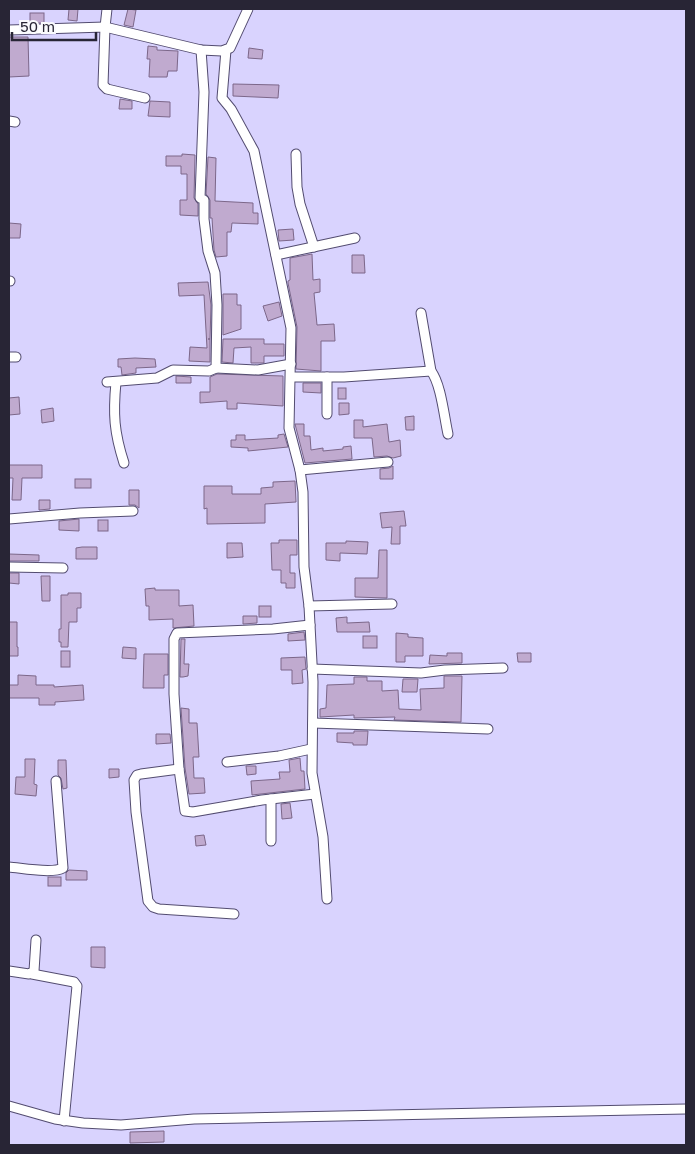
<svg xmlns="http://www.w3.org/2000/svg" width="695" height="1154" font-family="'Golos Text',sans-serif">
<rect width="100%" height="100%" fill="#d9d3fe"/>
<!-- building -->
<g fill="#c0aacf" stroke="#7c6789">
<path d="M69,9h9l-1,12 -9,-1z"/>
<path d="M128,9l8,1 -3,17 -9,-2z"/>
<rect x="30" y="13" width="14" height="10"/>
<path d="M9,37h19l1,39 -20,1z"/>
<path d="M148,46l9,1v3l21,1 -1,20h-9l-1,6h-18l1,-18h-3z"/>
<path d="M249,48l14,2 -1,9 -14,-1z"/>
<path d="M233,84l46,1 -1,13 -45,-2z"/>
<path d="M120,99l12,2v8h-13z"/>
<path d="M150,101l20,1v15l-22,-1z"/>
<path d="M182,154l13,1 -1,43 4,6v12l-18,-1v-15h7v-26h-6v-8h-15v-10h16z"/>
<path d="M208,157l8,1 -1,43 38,2v10h5v11l-26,-1 -1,9h-4v24l-11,1 -2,-7 -2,-32h-2v-18l-4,-6z"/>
<path d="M9,223l12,1 -1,14h-11z"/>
<path d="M293,229l1,11 -15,1 -1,-11z"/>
<path d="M312,254l1,26 7,-1v13l-6,1 3,32 17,-1 1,17h-14v30l-25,-2 1,-42 -9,-44v-2l2,-1v-22z"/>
<path d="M352,255h12l1,18h-13z"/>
<path d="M208,282l3,23 -1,34h-2h2v23l-21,-1 1,-14 17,1 -3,-53 -25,1 -1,-13z"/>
<path d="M223,294h14v11h4v24l-18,6z"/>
<path d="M279,302l3,14 -14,5 -5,-15z"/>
<path d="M223,339h41v5h20v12h-20v7h-13v-16l-17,1 -1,15 -11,-1z"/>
<path d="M135,358l20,1 1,8 -20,1v5l-14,2 -1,-8h-3v-8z"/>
<path d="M217,374l66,2v30l-46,-3v6h-10v-8l-27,2v-11h10v-15z"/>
<path d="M176,376l15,1v6h-15z"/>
<path d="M303,383h18v10l-18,-1z"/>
<rect x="338" y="388" width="8" height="11"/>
<path d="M19,397l1,17 -11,1v-17z"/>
<path d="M339,403h10v11l-10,1z"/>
<path d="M53,408l1,13 -12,2 -1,-13z"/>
<path d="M414,416v14h-8l-1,-13z"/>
<path d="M354,420h9v7l24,-3 2,18 11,-2 1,16 -8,2 -6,-2 -13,1 -2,-19h-18z"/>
<path d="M295,424h9v12h6l1,14 12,-2v3l20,-2v-2l8,-1 1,13 -47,4z"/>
<path d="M284,434l4,13 -40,4v-3l-17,-1v-7h5v-5h9v5l33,-2v-3z"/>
<path d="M9,465h33v13h-20l-1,22h-9l1,-22h-4z"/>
<path d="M393,466v13h-13v-10l9,-1z"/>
<rect x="75" y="479" width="16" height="9"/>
<path d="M295,481l1,21 -31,2v19l-58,1v-16l-3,1v-23h28v8h29v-6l12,-1v-5z"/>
<path d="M129,490h10v18l-4,-3h-6z"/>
<path d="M39,500h11v9l-11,1z"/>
<path d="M404,511l2,15h-6v18h-9l1,-17 -10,1 -2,-15z"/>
<path d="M79,519v12l-20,-1v-9z"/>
<rect x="98" y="520" width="10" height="11"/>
<path d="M279,540h18v15h-7v18h5v15h-9v-5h-5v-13h-9l-1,-27h8z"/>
<path d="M346,541l22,1 -1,12 -27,-1v8l-14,-1v-17h20z"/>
<path d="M227,543h15l1,14 -16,1z"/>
<path d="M82,547h15v12h-21v-11z"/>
<path d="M379,550h8v48l-32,-1v-19h23z"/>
<path d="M9,554l30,1v6h-30z"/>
<path d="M9,573h10v11l-10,-1z"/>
<path d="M41,576h9v25h-8z"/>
<path d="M155,588v2h24v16l14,-1 1,21 -21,2v-9l-24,1v-14h-3l-1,-17z"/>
<path d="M68,593h13v15h-4v14h-8l-1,25h-7v-5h-2v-13h2v-34h7z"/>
<rect x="259" y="606" width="12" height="11"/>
<path d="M243,616h14v7l-14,1z"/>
<path d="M347,617v6l22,-1 1,10h-33l-1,-14z"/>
<path d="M9,622h8v25h1v9h-9z"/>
<path d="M304,632l1,8 -17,1v-7z"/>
<path d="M396,633l12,1v3l15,1v18h-18v6h-9z"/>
<rect x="363" y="636" width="14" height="12"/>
<path d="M181,639h4l-1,25h5l-1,12 -5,1h-3z"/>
<path d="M123,647l13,1v11l-14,-1z"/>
<rect x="61" y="651" width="9" height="16"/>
<path d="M447,653h15v10l-33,1 1,-9 17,1z"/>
<path d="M517,653h14v9h-13z"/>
<path d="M144,654h24v21h-4v13h-21z"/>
<path d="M305,657l1,12 -4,1 1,13 -11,1v-14h-11v-12z"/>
<path d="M18,675l18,1v9h18v2l29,-2 1,15 -29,2v3h-16v-7h-30v-13h9z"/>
<path d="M444,676h18l-1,46 -67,-2 1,-3 -41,1v-3l-34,2v-8l6,-1 1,-23 27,-1v-7h13v4h15v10l16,-1 1,19 22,1 -1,-21 24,-1z"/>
<path d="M403,679h15l-1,13h-15z"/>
<path d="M181,708l8,1v14h8l2,34h-6l1,21h10l1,15 -16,1 -4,-26z"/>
<path d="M354,731h14l-1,14h-14v-2l-16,-1v-9h17z"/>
<path d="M156,734h14l1,9 -15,1z"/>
<path d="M300,758l1,13h3l1,18 -53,6 -1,-14 29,-2 -1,-7h11l-1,-12z"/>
<path d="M25,759h10l-1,25 3,1 -1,11 -21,-2 1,-17h9z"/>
<path d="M58,760h8l1,28 -4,1 -2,-11 -3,-3z"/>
<path d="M246,766h10v8l-9,1z"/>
<path d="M109,769h10v8l-10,1z"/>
<path d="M290,803l2,15 -10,1 -1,-15z"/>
<path d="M204,835l2,10 -10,1 -1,-10z"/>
<path d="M69,870l18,1v9h-21v-7z"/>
<rect x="48" y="877" width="13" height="9"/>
<path d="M91,947h14v21l-14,-1z"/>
<path d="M164,1131v11l-34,1v-11z"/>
</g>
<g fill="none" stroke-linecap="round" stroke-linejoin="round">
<!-- minor casing -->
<g stroke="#534c70" stroke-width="11">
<g id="minor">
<path d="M107,9l-2,18 -2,58 4,4 38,9"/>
<path d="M9,30l96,-3 96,23 21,1 8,-3 18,-39"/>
<path d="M226,50l-4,48 9,11 23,42 37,177 -2,100 11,42 3,22 1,75 5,39 4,76 -1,91 11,64 4,62"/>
<path d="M9,121l6,1"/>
<path d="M296,154l1,33 3,17 14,43"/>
<path d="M276,255l79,-17"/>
<path d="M9,281h1"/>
<path d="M421,313l10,58"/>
<path d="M9,357h7"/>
<path d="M216,368l42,2 33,-6"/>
<path d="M291,377h53l87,-6c10,13 13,45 17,63"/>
<path d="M327,377v37"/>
<path d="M107,382l50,-4 16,-8 36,1 7,-3 1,-63 -2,-32 -7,-22 -4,-32v-19l-4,-2 4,-106 -3,-42"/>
<path d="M116,382c-3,32 -2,50 8,81"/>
<path d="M300,470l88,-8"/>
<path d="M9,519l71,-6 53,-2"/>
<path d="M9,567l54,1"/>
<path d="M309,606l83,-2"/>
<path d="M310,625l-37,4 -96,4 -3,6v55l5,75 6,42 8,1 69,-12 53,-6"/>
<path d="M312,669l109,4 24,-3 58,-2"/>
<path d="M313,723l175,6"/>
<path d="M227,762l52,-6 32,-7"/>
<path d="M179,769l-38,5 -4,1 -3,5 2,32 12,89 5,6 6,2 75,5"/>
<path d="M271,799v42"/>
<path d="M9,867c13,1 43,7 54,1l-7,-87"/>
<path d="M9,971l20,3 5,-3 2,-31"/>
<path d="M32,974l42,8 3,4 -13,135"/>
<path d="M9,1106l46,13 28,4 38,2 73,-6 492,-10"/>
</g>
</g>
<!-- minor -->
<use href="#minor" stroke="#fff" stroke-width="9"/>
</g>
<!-- border -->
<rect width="695" height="1154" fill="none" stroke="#282535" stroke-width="20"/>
<!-- scale -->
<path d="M12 32v8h84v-8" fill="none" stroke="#282535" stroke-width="2.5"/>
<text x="20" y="32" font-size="15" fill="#282535" stroke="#fafafe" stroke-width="4" paint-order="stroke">50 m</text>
</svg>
